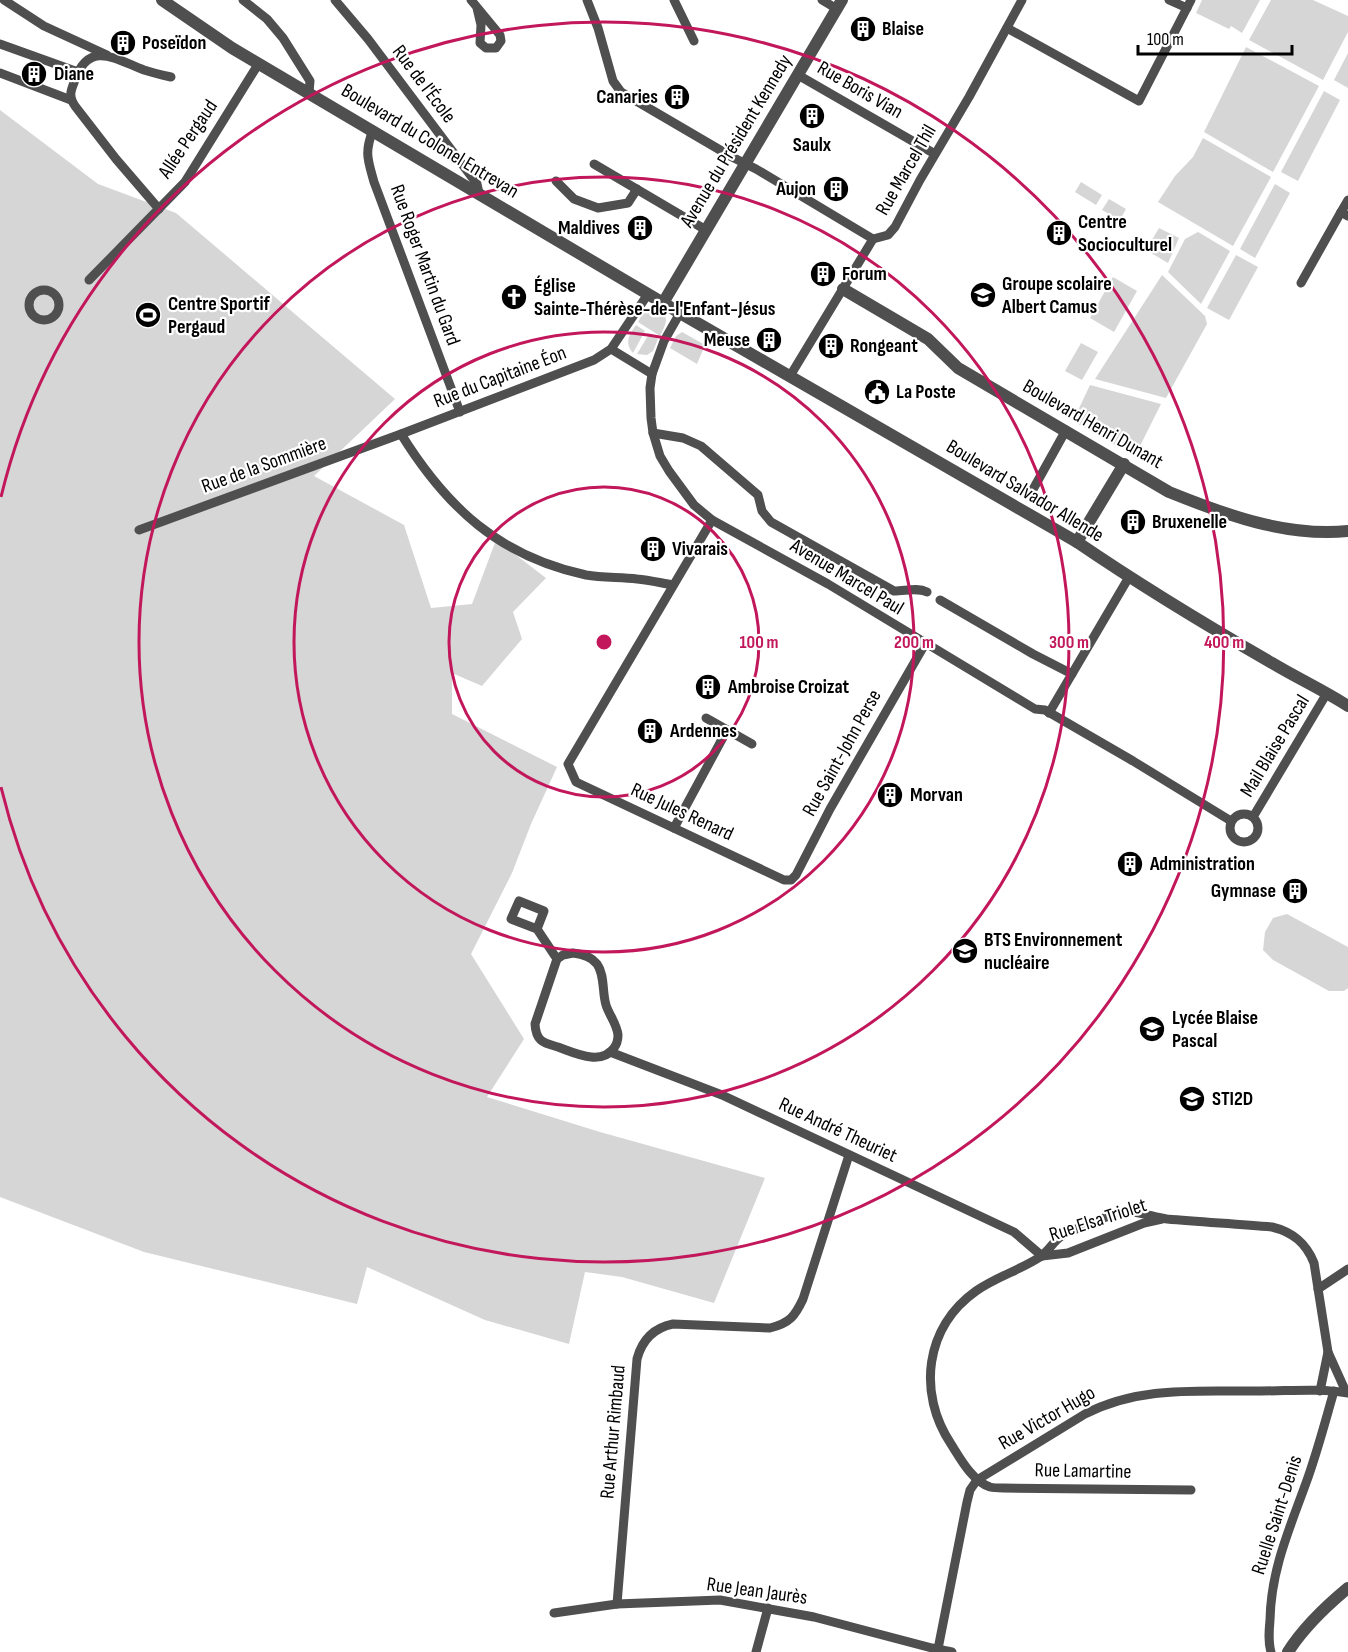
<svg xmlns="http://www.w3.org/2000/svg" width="1348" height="1652" font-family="'Sofia Sans Condensed',sans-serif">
<rect width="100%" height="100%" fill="#fff"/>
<!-- green -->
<g fill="#d6d6d6">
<path d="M1202,0h58l-18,33 -11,-7 -2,3 -33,-16z"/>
<path d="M1271,0h42l35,16v16l-25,48 -74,-40z"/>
<path d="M1246,47l73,39 -46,86 -69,-40z"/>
<path d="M1348,53v35l-14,-8z"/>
<path d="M1324,91l16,9 -42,81 -17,-9z"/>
<path d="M0,110l98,74 78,29 219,186 -81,77 90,49 27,83 41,-4 24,-64 50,38 -33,34 9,27 -40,47 -30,-13v41l105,53 -26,57 -19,49 -41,81 53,85 -37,58 113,35 165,46 -51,125 -92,-26 -37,-5 -16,72 -84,-24 -118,-53 -10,37 -213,-52 -144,-55z"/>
<path d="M1203,138l68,39 -38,69 -75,-44 17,-26 18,-19z"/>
<path d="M1081,182l21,13 -6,10 -21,-13z"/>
<path d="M1275,184l15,9 -35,65 -15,-9z"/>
<path d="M1109,199l17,10 -6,11 -18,-10z"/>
<path d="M1159,228l20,10 -11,25 -22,-13z"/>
<path d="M1198,232l32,19 -29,53 -33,-32 17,-33z"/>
<path d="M1236,255l22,12 -29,53 -22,-12z"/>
<path d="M1162,275l43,41 2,8 -41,74 -71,-19z"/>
<path d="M1113,277l24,14 -23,41 -24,-14z"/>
<path d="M653,308c18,6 14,14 7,28l-22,-14 5,-9z"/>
<path d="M636,325l9,6 -12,22c-9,-10 -4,-18 3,-28z"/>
<path d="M682,332l23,13 -8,19 -27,-16 6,-12z"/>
<path d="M649,334l9,5 -5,12 -6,4 -10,-1z"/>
<path d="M1081,343l17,9 -16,28 -17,-9z"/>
<path d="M1090,385l71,19 -26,52 -62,-35z"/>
<path d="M1287,914l61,33v41l-4,3h-15l-56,-31 -10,-10 2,-18 8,-14z"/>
</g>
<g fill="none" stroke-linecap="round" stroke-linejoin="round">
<!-- minor -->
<g stroke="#4f4f4f" stroke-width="9">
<path d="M4,0l40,26 63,29"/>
<path d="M243,0l24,19 16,19 27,43 -1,11"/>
<path d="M335,0l33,39 109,145 2,9"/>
<path d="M471,0l29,35 1,6 -5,7h-10l-6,-5 1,-18 -4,-17"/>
<path d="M587,0l11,28 15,53 8,11 111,65 24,12 117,70"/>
<path d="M674,0l20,41"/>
<path d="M822,0l15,9"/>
<path d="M1169,0l18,8"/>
<path d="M1007,28l132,73 52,-101"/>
<path d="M0,44l78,28"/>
<path d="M0,73l71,27"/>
<path d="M798,75l137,79"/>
<path d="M373,130c-9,23 -5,30 1,52l86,230"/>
<path d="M594,164l112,66"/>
<path d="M556,181l18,18 24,9 30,-5 9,-14"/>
<path d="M1348,200l-7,12 7,4"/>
<path d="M159,209l-43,-50 -41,-53c-7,-10 -4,-16 0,-26 14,-41 42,-20 69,-10 9,3 18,5 27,7"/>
<path d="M89,280l96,-98 74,-119"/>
<path d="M1301,283l40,-71"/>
<circle cx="44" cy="305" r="15"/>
<path d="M680,313l-16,28 -12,33 -2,14 1,30 2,15 7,23 9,15 25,34 18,15 116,64 207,125 10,1 88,51 98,60"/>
<path d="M611,349l41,25"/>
<path d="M790,376l83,-137 15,-4 7,-8 25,-47 49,-83 53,-97"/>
<path d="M653,433l30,5 18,8 57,49 4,16 9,11 123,69c12,0 23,-4 33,1"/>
<path d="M401,434c46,74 98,122 185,141 17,3 34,2 51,4 12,1 24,4 36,6"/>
<path d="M1031,493l35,-63"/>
<path d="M712,520l-144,244 8,18 208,98h7l5,-5 34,-66 95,-165"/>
<path d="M139,530l262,-96 193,-74 17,-11 37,-55"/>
<path d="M940,600l93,54 39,20"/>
<path d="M1049,713l80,-136"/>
<path d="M706,718l46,26"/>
<circle cx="1244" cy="828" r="14"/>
<path d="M1253,817l74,-124"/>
<path d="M674,828l53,-98"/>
<path d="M537,929l7,-18 -25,-10 -8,18 26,10 20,30"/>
<path d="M573,953c9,1 18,3 24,11 8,11 5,28 9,41 3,10 11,19 12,30 0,4 -1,9 -4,13 -13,18 -39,5 -56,-1 -14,-4 -22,-5 -23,-23l22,-65 6,-4z"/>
<path d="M610,1052l112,43 292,137 28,24"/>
<path d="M1042,1256l26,-3 76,-30 18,-4"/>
<path d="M1318,1289l30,-20"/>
<path d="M1320,1391l8,-39"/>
<path d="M1191,1490l-188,-2c-4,0 -9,0 -13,-1 -18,-6 -30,-29 -39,-43 -34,-51 -26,-117 25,-153 20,-14 44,-21 64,-34 9,-6 14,-17 23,-22 12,-6 42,-18 55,-22 17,-4 33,4 49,6 35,3 70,5 105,8 21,5 34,16 42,36l14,89 18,40"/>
<path d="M617,1604l20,-245c5,-19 16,-31 36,-35l97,4c20,-5 25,-12 33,-29l46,-144"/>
<path d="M554,1613l63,-9 103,-4 94,17 118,31 20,4"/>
<path d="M938,1649l29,-147 3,-12 7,-10 108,-66c56,-29 115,-22 176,-23 29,0 59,-3 87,2"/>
<path d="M756,1652l12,-44"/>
<path d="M1271,1652c-3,-10 -2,-21 -1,-32 1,-50 19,-90 36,-137 11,-30 19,-61 28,-92"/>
</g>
<!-- tertiary -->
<g stroke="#4f4f4f" stroke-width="12">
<path d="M162,0l70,48 448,265 397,229c63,43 129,83 195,121 25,15 51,27 76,43"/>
<path d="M843,289l85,50 30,29 211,124c57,23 117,45 179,39"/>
<path d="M663,303l179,-303"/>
<path d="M1077,542l47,-78"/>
<path d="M1288,1652c16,-25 37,-45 60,-64"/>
</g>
</g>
<!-- distance rings -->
<g fill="none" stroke="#c2185b" stroke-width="3">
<circle cx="604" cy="642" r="155"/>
<circle cx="604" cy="642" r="310"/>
<circle cx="604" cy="642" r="465"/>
<path d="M1 497A620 620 0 1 1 1 787"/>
</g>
<!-- icons -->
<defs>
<g id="building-disc" transform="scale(1.35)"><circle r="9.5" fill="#000" stroke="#fff"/><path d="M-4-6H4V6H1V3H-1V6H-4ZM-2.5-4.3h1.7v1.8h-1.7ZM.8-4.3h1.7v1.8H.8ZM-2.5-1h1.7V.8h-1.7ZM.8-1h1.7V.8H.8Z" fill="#fff"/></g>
<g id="school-disc" transform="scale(1.35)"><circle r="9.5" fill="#000" stroke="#fff"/><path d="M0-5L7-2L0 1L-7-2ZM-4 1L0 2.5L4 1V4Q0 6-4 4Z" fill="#fff"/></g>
<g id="church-disc" transform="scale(1.35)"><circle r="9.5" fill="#000" stroke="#fff"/><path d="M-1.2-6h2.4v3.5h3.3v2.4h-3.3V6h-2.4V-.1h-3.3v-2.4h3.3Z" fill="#fff"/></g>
<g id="stadium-disc" transform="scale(1.35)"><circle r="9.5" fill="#000" stroke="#fff"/><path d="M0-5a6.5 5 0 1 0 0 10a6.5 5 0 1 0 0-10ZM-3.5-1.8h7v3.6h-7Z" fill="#fff"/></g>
<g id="civic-disc" transform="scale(1.35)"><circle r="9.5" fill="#000" stroke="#fff"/><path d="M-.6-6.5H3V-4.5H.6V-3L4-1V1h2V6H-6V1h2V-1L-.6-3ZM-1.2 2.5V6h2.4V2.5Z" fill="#fff"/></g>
<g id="university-disc" transform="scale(1.35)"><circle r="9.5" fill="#000" stroke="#fff"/><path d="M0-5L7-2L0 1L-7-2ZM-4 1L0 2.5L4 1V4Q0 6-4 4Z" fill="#fff"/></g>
</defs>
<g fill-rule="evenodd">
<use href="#building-disc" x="863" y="29"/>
<use href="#building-disc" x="123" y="43"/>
<use href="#building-disc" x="34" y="74"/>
<use href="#building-disc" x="677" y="97"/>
<use href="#building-disc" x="812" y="116"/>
<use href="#building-disc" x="836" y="189"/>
<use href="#building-disc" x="640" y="228"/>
<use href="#building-disc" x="1059" y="233"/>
<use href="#building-disc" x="823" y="274"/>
<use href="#school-disc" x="983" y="295"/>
<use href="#church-disc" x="514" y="297"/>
<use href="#stadium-disc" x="148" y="315"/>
<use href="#building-disc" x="769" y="340"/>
<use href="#building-disc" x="831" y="346"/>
<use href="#civic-disc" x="877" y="392"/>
<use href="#building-disc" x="1133" y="522"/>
<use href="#building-disc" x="653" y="549"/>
<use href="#building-disc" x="708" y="687"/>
<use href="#building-disc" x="650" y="731"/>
<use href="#building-disc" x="890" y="795"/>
<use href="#building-disc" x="1130" y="864"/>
<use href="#building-disc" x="1295" y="891"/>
<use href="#university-disc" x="965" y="951"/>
<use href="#university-disc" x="1152" y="1029"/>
<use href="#university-disc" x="1192" y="1099"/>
</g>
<g text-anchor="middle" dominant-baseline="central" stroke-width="4.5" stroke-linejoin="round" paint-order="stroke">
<!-- poi labels -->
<g font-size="20" font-weight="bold" fill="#000" stroke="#fff" text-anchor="start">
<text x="882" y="29">Blaise</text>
<text x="142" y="43">Poseïdon</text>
<text x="54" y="74">Diane</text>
<text x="658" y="97" text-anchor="end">Canaries</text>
<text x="812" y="145" text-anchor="middle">Saulx</text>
<text x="816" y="189" text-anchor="end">Aujon</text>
<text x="1078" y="222">Centre<tspan x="1078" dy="23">Socioculturel</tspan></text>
<text x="620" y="228" text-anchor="end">Maldives</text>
<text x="842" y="274">Forum</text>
<text x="1002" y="284">Groupe scolaire<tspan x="1002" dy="23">Albert Camus</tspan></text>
<text x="534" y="286">Église<tspan x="534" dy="23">Sainte-Thérèse-de-l'Enfant-Jésus</tspan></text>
<text x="168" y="304">Centre Sportif<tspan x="168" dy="23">Pergaud</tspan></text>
<text x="750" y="340" text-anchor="end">Meuse</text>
<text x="850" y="346">Rongeant</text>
<text x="896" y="392">La Poste</text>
<text x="1152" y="522">Bruxenelle</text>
<text x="672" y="549">Vivarais</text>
<text x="728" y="687">Ambroise Croizat</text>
<text x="670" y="731">Ardennes</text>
<text x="910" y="795">Morvan</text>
<text x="1150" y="864">Administration</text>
<text x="1276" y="891" text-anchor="end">Gymnase</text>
<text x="984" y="940">BTS Environnement<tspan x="984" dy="23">nucléaire</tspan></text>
<text x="1172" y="1018">Lycée Blaise<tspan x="1172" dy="23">Pascal</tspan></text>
<text x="1212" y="1099">STI2D</text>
</g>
<!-- street labels -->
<g font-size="20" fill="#000" stroke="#fff">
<text transform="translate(424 84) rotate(53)">Rue de l'École</text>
<text transform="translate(860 90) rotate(30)">Rue Boris Vian</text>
<text transform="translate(188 139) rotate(-56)">Allée Pergaud</text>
<text transform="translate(430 141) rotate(31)">Boulevard du Colonel Entrevan</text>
<text transform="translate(736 141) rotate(-59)">Avenue du Président Kennedy</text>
<text transform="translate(906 170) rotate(-60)">Rue Marcel Thil</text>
<text transform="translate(425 265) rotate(70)">Rue Roger Martin du Gard</text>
<text transform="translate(500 377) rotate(-21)">Rue du Capitaine Éon</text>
<text transform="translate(1093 424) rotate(30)">Boulevard Henri Dunant</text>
<text transform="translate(264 465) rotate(-20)">Rue de la Sommière</text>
<text transform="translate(1025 491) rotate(31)">Boulevard Salvador Allende</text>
<text transform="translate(847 577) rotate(31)">Avenue Marcel Paul</text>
<text transform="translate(1275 746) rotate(-59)">Mail Blaise Pascal</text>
<text transform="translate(842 753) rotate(-61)">Rue Saint-John Perse</text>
<text transform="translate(682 812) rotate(25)">Rue Jules Renard</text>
<text transform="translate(838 1130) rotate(25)">Rue André Theuriet</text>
<text transform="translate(1098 1220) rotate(-18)">Rue Elsa Triolet</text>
<text transform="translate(1047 1418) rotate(-30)">Rue Victor Hugo</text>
<text transform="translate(613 1432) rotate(-85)">Rue Arthur Rimbaud</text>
<text transform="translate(1083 1471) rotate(1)">Rue Lamartine</text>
<text transform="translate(1277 1515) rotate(-72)">Ruelle Saint-Denis</text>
<text transform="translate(757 1591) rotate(8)">Rue Jean Jaurès</text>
</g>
</g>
<circle cx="604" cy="642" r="9" fill="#c2185b" stroke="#fff" stroke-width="3"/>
<g font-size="18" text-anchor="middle" font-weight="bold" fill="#c2185b" stroke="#fff" stroke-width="4.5" stroke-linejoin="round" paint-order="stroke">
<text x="759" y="648">100 m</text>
<text x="914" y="648">200 m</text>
<text x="1069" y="648">300 m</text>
<text x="1224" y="648">400 m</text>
</g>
<!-- scale -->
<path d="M1138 45v9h154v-9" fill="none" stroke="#000000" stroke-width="3"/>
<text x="1147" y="45" font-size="18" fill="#000000" stroke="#ffffff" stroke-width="4.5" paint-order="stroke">100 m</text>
</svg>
